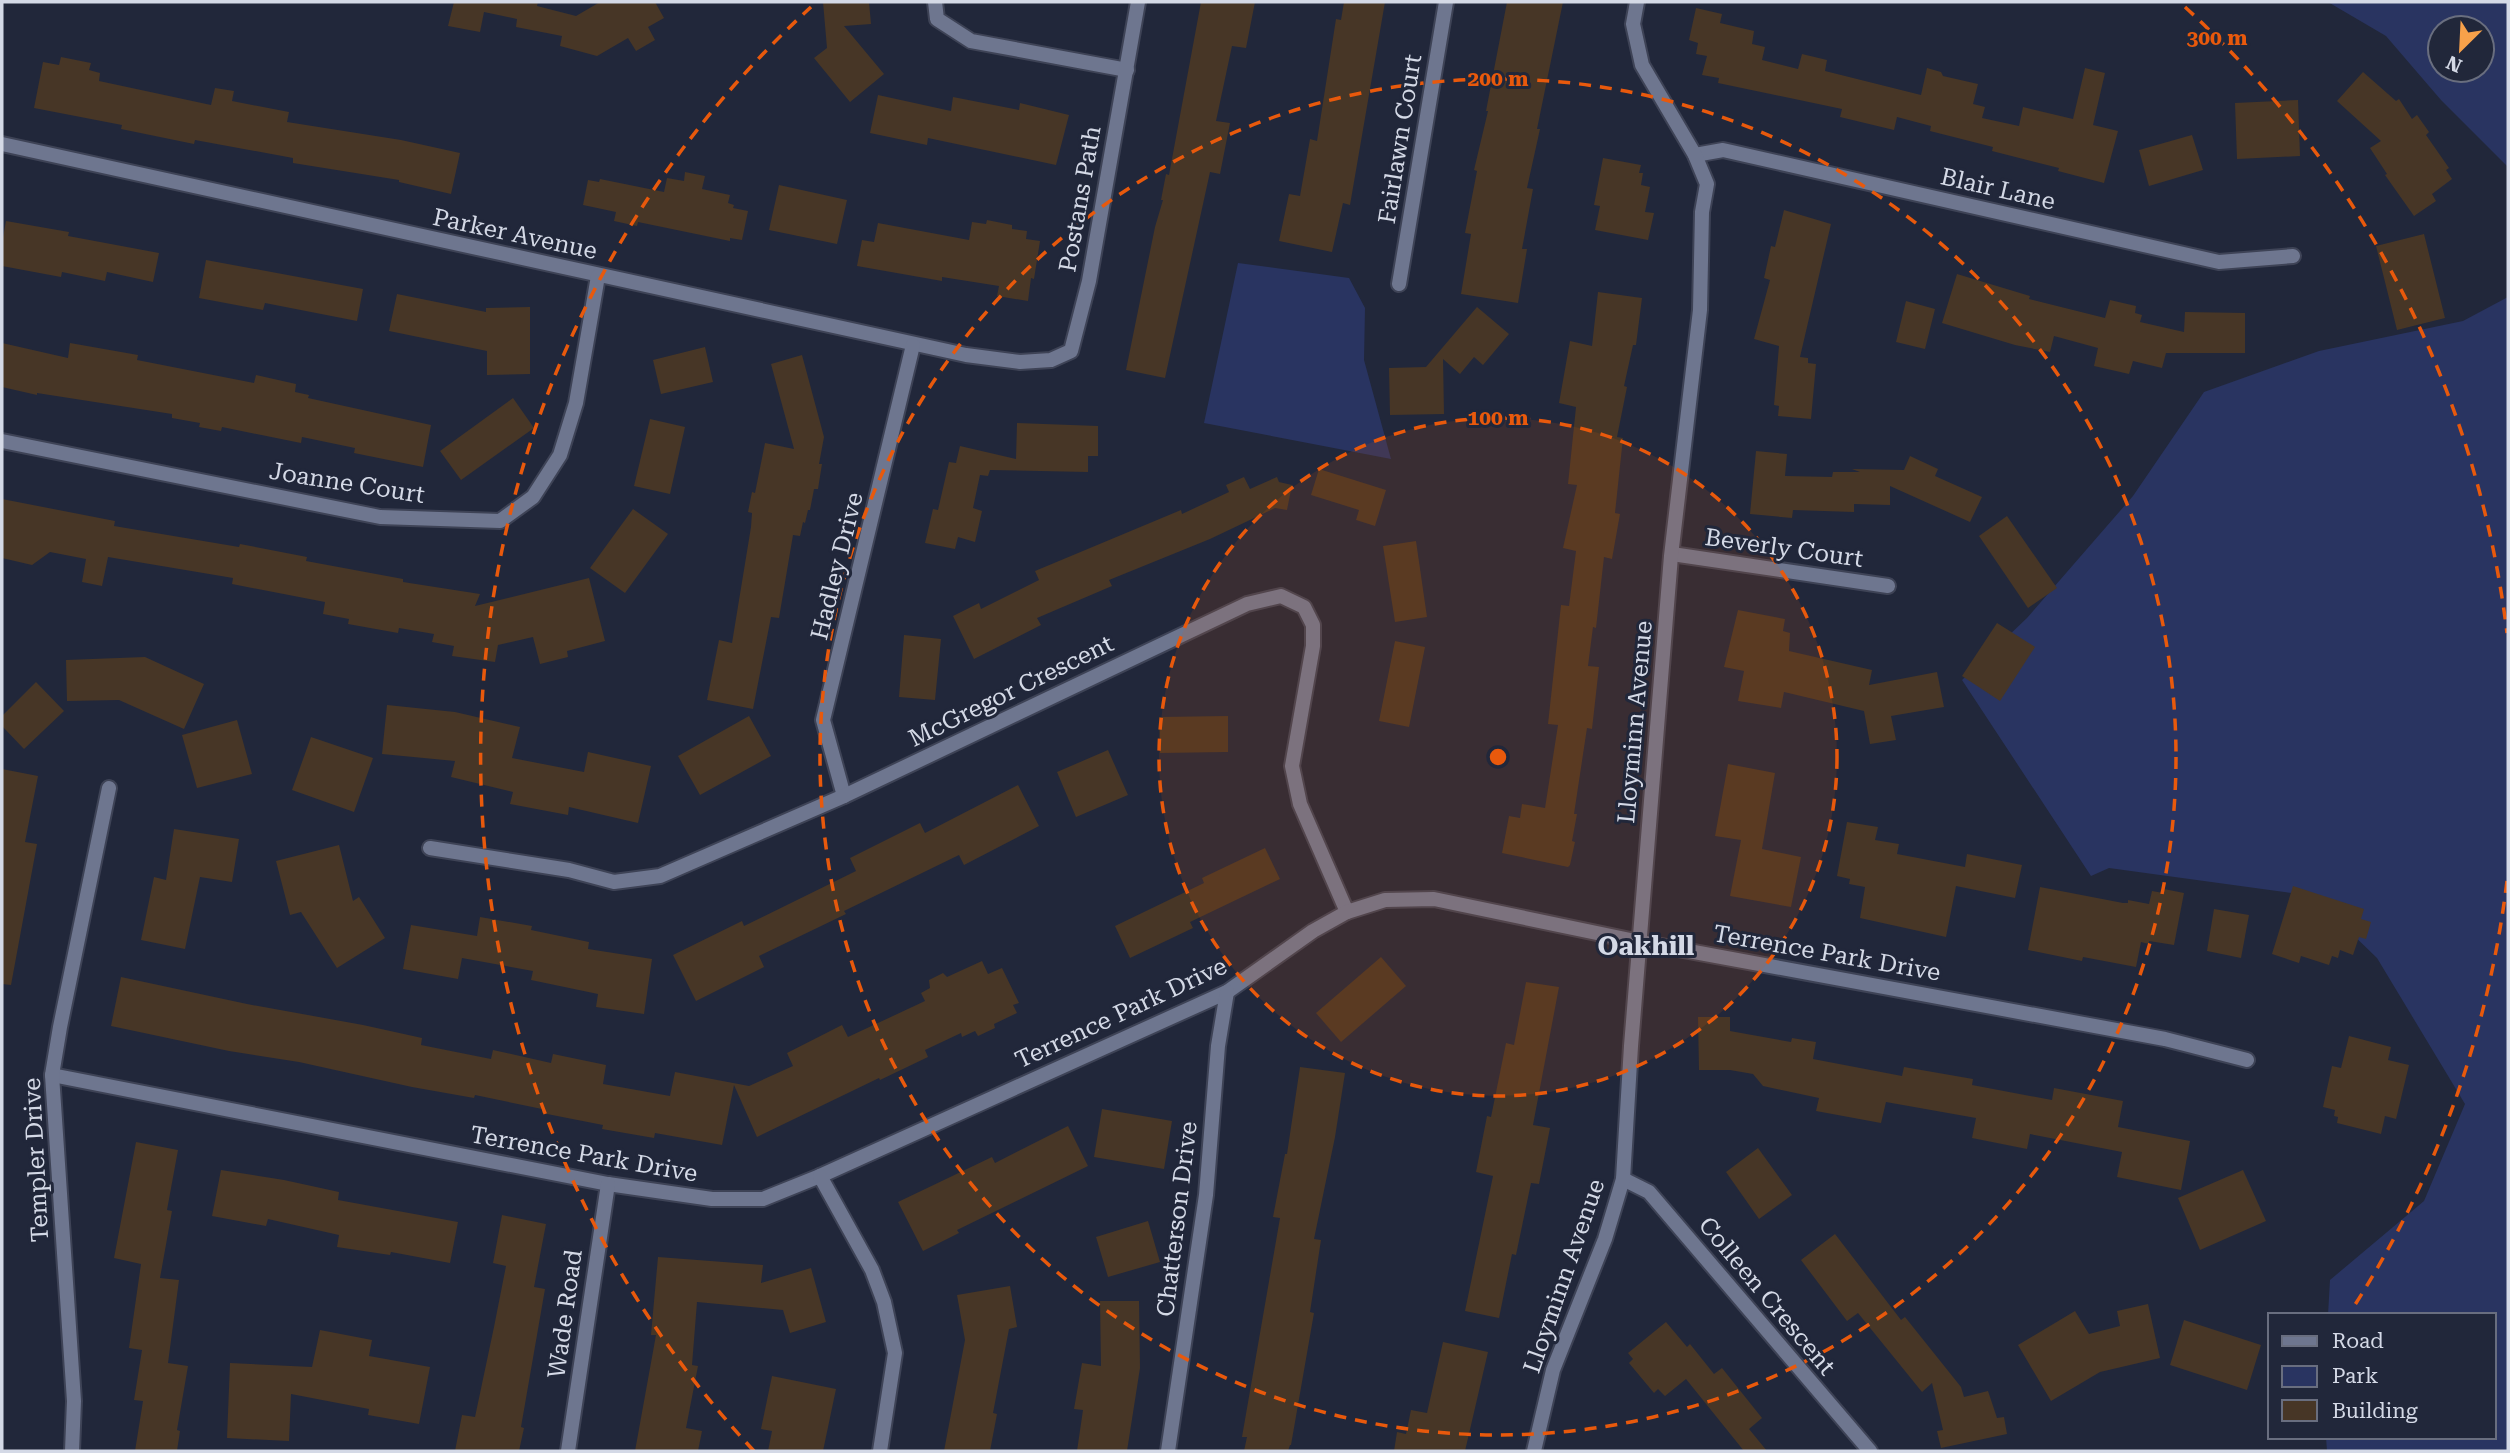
<svg xmlns="http://www.w3.org/2000/svg" width="2510" height="1453" font-family="'Roboto Serif',serif">
<rect width="100%" height="100%" fill="#21273a"/>
<!-- green -->
<g fill="#293461" fill-rule="evenodd">
<path d="M2328,2h180v165l-67,-67 -55,-64zM2440,28h42v42h-42z"/>
<path d="M1238,263l111,15 16,30 -1,52 27,99 -187,-36z"/>
<path d="M2508,297v1154h-181l-1,-14h168v-122h-166l2,-35 94,-79 41,-97 -88,-146 -64,-62 -204,-28 -18,8 -129,-196 65,-62 106,-122 71,-104 115,-41 144,-30z"/>
</g>
<!-- building -->
<g fill="#473626">
<path d="M454,2h84l-1,4 39,10 24,-14h55l9,16 -16,9 7,13 -19,11 -8,-13 -31,18 -37,-10 2,-10 -46,-9 1,-8 -33,-7 -4,20 -32,-6z"/>
<path d="M823,2h46l2,22 -27,2 40,48 -34,28 -36,-44 13,-10z"/>
<path d="M1201,2h54l-9,46 -14,-2 -16,75 14,2 -10,51 -10,-2 -45,206 -39,-8 29,-143 8,-27h-2l5,-26 3,1z"/>
<path d="M1344,2h41l-35,203 -7,-2 -11,49 -53,-11 10,-47 11,2 10,-57 7,2 19,-122 5,1z"/>
<path d="M1507,2h56l-26,127h3l-13,59 6,1 -11,60h5l-9,54 -57,-9 10,-60 -6,-1 12,-62 -3,-1 14,-59h-2z"/>
<path d="M1696,8l26,6 -2,9 34,8 -2,13 13,3 -3,13 36,9 4,-15 25,6 -2,11 96,24 6,-27 14,4 2,4 35,8 -5,20 12,3 -3,11 37,8 4,-19 50,12 12,-51 20,5 -12,52 25,6 -14,52 -46,-12 1,-3 -67,-17 1,-4 -63,-16 1,-5 -34,-9 -3,13 -54,-13 2,-8 -124,-26 1,-5 -17,-3 5,-19 -11,-2 2,-11 -9,-3z"/>
<path d="M61,57l30,6 -2,7 11,3 -1,8 112,24 4,-17 19,3 -2,10 57,11 -2,10 114,18 59,13 -9,41 -52,-12v-2l-106,-17v-5l-98,-18 -1,4 -73,-15 1,-4 -88,-17 9,-46 16,3z"/>
<path d="M2363,72l33,29 3,-2 13,20 5,-4 12,17 -3,3 23,33 -3,2 6,9 -20,15 4,7 -22,15 -29,-41 2,-1 -17,-26 11,-7 -44,-40z"/>
<path d="M878,95l73,16 2,-14 66,13 1,-7 49,12 -13,50 -128,-27 -1,7 -57,-12z"/>
<path d="M2298,100l2,56 -63,3 -2,-56z"/>
<path d="M2192,135l11,35 -54,16 -10,-36z"/>
<path d="M1603,158l38,7 -2,8h4l-2,12 9,2 -5,25 9,1 -6,27 -53,-10 5,-24 -6,-1z"/>
<path d="M685,172l20,4 -3,13 28,6 -2,8 6,2 -1,3 15,3 -6,29 -12,-2v3l-92,-19 -1,4 -23,-5 2,-9 -33,-7 5,-25 11,2 1,-3 64,13 3,-14 17,3z"/>
<path d="M779,185l68,15 -10,44 -68,-14z"/>
<path d="M1784,210l47,14 -31,133 8,1v5l8,1 -5,55 -33,-3 1,-10 -5,-1 5,-59 -25,-7 16,-59 -6,-2 7,-32 4,1z"/>
<path d="M987,220l25,5v4l15,2 -1,8 14,2 -6,38 -3,-1 -3,23 -31,-5 2,-10 -57,-9v4l-85,-15 5,-26 12,2 4,-19 91,17 3,-18 14,2z"/>
<path d="M6,221l63,11 -1,4 91,17 -6,29 -46,-10 -2,9 -43,-9 -1,5 -59,-11v-23z"/>
<path d="M2424,234l21,84 -48,12 -21,-84z"/>
<path d="M206,260l157,29 -6,32 -92,-18 -2,7 -64,-12z"/>
<path d="M1957,274l73,22 -1,3 76,19 5,-18 26,6 -1,7 7,2 -2,7 44,10 1,-20 60,1v40h-79l-4,15 -29,-7 -4,13 -35,-8 4,-18 -44,-12 -4,16 -35,-7 -73,-22z"/>
<path d="M1598,292l44,6 -6,47h-3l-9,41 3,1 -10,50 6,1 -8,75 5,1 -8,45 -8,-2 -8,71 -3,-1 -5,39 11,1 -7,62 -5,-1 -13,86h3l-5,27 3,1 -5,23 -2,2 -66,-14 7,-37 11,2 2,-14 23,4 13,-83 -10,-1 13,-119 8,1 7,-55 -13,-3 14,-63 -9,-1 8,-77 -17,-4 11,-62 22,5z"/>
<path d="M397,294l89,18v-4l44,-1v67l-43,1v-24l-98,-20z"/>
<path d="M1906,301l29,8 -10,40 -29,-7z"/>
<path d="M1477,307l32,27 -26,31 -9,-8 -14,17 -17,-15 1,55 -54,1 -1,-47 37,-1z"/>
<path d="M2,343l66,15 2,-15 68,12 -1,5 117,23 2,-8 40,9 -1,8 14,3 -1,3 123,27 -8,42 -69,-14 1,-5 -53,-11 -1,6 -79,-16 -1,4 -22,-4 1,-4 -28,-5v-4l-135,-21v2l-35,-8z"/>
<path d="M705,347l8,35 -52,12 -8,-34z"/>
<path d="M802,355l22,82 -5,27h3l-4,25h-4l-4,21h-2l-3,13 -2,-1 -3,14 -7,-1 -14,83 -8,-1 -18,92 -46,-9 12,-60 13,3 19,-116 1,-14 -4,-1 4,-20 3,1 10,-50 29,6 -23,-85z"/>
<path d="M513,398l21,30 -73,52 -21,-29z"/>
<path d="M650,419l35,8 -15,67 -36,-8z"/>
<path d="M1017,423l81,3v30h-10v16l-98,-2 -2,6 -8,-1 -7,33 9,3 -7,31 -17,-5 -3,12 -30,-6 8,-34 5,1 11,-48 7,1 4,-17 56,13z"/>
<path d="M1756,451l31,3 -2,22 47,1 1,-5h27l-8,-3 52,1 6,-14 28,13 -3,7 47,21 -12,25 -80,-36v19l-36,-1v8l-61,-2 -1,8 -42,-4z"/>
<path d="M1319,469l67,21 -11,36 -19,-6 3,-10 -48,-15z"/>
<path d="M1244,477l6,12 27,-12 2,5 13,3 -5,25 -12,-2 -65,31 -101,41 3,6 -75,32 4,7 -67,34 -21,-43 26,-13 2,6 58,-29 -4,-9 146,-61 1,4 47,-22 -3,-7z"/>
<path d="M2,499l113,22 -1,5 125,21 1,-3 67,13 -1,4 97,18v3l77,12 -5,12 114,-28 16,63 -38,10 1,6 -28,7 -7,-27 -35,8 -3,17 -43,-6 2,-10 -22,-4 2,-8 -35,-6 -1,5 -50,-9 1,-5 -26,-5 2,-12 -93,-18 1,-6 -125,-21 -6,29 -20,-4 4,-23 -36,-7 -18,13 -30,-7z"/>
<path d="M633,509l35,25 -43,59 -35,-25z"/>
<path d="M2007,516l50,72 -29,20 -49,-72z"/>
<path d="M1416,541l11,76 -32,5 -12,-76z"/>
<path d="M1738,610l47,9 -2,12 7,2 -1,18 83,19 -3,15 68,-13 7,35 -53,9 5,24 -26,4 -6,-33 -80,-19 -3,16 -43,-7 6,-30 -20,-4z"/>
<path d="M1997,623l38,24 -35,54 -38,-25z"/>
<path d="M904,635l37,4 -6,61 -36,-3z"/>
<path d="M1395,641l30,6 -16,80 -30,-6z"/>
<path d="M145,657l59,27 -20,45 -65,-29 -52,1 -1,-41z"/>
<path d="M36,682l28,29 -40,38 -22,-23v-10z"/>
<path d="M387,705l68,7 65,15 -8,31 72,14 4,-20 63,14 -13,57 -69,-16 -1,8 -58,-11 3,-12 -62,-15 4,-16 -73,-7z"/>
<path d="M749,716l22,40 -71,39 -22,-39z"/>
<path d="M1228,716v36l-68,1 -1,-36z"/>
<path d="M237,720l15,54 -55,14 -15,-53z"/>
<path d="M311,737l62,21 -19,54 -62,-22z"/>
<path d="M1108,750l20,45 -52,22 -19,-45z"/>
<path d="M1728,764l47,9 -13,76 39,8 -10,50 -61,-11 11,-56 -26,-4z"/>
<path d="M2,769l36,7 -13,66 12,2 -26,141 -9,-1z"/>
<path d="M1018,785l21,41 -75,39 -5,-10 -115,56 2,3 -87,42 5,11 -68,34 -23,-46 69,-34 2,5 112,-55 -6,-13 70,-35 5,10z"/>
<path d="M1847,822l31,5 -3,13 24,4 -2,10 68,13 2,-13 55,11 -7,33 -59,-12 -10,51 -86,-19 5,-31 -16,-3 1,-5 -13,-3z"/>
<path d="M174,829l65,10 -7,43 -32,-5 -15,72 -44,-9 13,-63 12,3z"/>
<path d="M339,845l14,56 6,-4 26,41 -48,30 -36,-56 -11,3 -14,-54z"/>
<path d="M1265,848l15,31 -90,43 3,6 -63,30 -15,-32 89,-43 -2,-5z"/>
<path d="M2293,886l71,23 -3,10 10,3 -5,17 -7,-2 -6,18 -13,-5 -2,8 -6,-2 -3,9 -28,-9 -2,7 -27,-9z"/>
<path d="M2040,887l83,16h5v-3l21,4 3,-13 11,2 1,-4 20,4 -10,52 -25,-4v3l-8,-2 -5,25 -53,-10 -1,4 -54,-11z"/>
<path d="M2214,909l35,6 -8,43 -34,-7z"/>
<path d="M480,917l52,9 -1,4 58,12 -1,7 64,10 -8,55 -48,-7 2,-13 -67,-14 2,-9 -71,-13 -4,21 -55,-10 8,-44 66,11z"/>
<path d="M1381,957l25,29 -65,56 -25,-29z"/>
<path d="M982,961l6,13 14,-6 17,35 -6,2 4,8 -23,11 1,4 -17,8 -3,-5 -13,6 -1,-4 -36,17 3,7 -48,23 -1,-2 -122,59 -23,-52 -12,60 -67,-12 -1,5 -52,-9 1,-4 -61,-12v-4l-67,-14 -1,3 -62,-11 -113,-25 -70,-11 -118,-25 10,-49 126,27 116,21 59,13 -1,7 70,14 2,-9 58,13 2,-9 53,11 -3,19 67,12 5,-24 74,14 44,-20 -6,-13 55,-28 6,12 77,-36 -4,-8 9,-5 -1,-8 14,-7 4,4z"/>
<path d="M1526,982l33,5 -26,138 17,3 -11,56 -8,-1 -15,72 -4,-1 -13,64 -34,-7 28,-135 -17,-4 11,-56 4,1 15,-74 8,2z"/>
<path d="M1698,1017h32v14l61,11 1,-4 24,4 -3,17 89,17 2,-9 69,12 -1,6 80,15 2,-12 69,13 -5,26 72,14 -9,49 -64,-13 5,-25 -92,-18 -3,15 -55,-11 4,-20 -90,-16 -5,21 -65,-12 3,-13 -56,-12 -10,-12 -23,-4h-31z"/>
<path d="M2349,1036l42,11 -3,13 21,5 -13,54 -11,-3 -4,18 -44,-11 1,-6 -4,-1 1,-6 -12,-3 9,-41 9,2z"/>
<path d="M1300,1067l45,6 -10,64 -21,102 7,1 -11,72 4,1 -23,132h-1l-2,6h-44l3,-14h-5l38,-219 -7,-1 12,-63h2z"/>
<path d="M1102,1109l70,12 -8,48 -70,-12z"/>
<path d="M1068,1126l20,40 -131,64 2,3 -36,18 -25,-49 94,-45 3,6z"/>
<path d="M136,1142l42,8 -11,60 5,1 -12,67 19,2 -11,83 20,3 -11,64 3,1 -3,20h-42l8,-50 -9,-1 8,-50 -13,-2 12,-84 -27,-6z"/>
<path d="M1758,1148l34,47 -33,24 -33,-47z"/>
<path d="M221,1170l63,10 55,12 -1,8 120,22 -8,41 -59,-11 -1,3 -53,-8 2,-12 -71,-16 -2,7 -54,-10z"/>
<path d="M2243,1170l23,51 -66,29 -22,-52z"/>
<path d="M502,1215l44,9 -12,63 11,2 -24,138 3,1 -5,23h-64l7,-36 13,2 19,-90 12,-61 -13,-3z"/>
<path d="M1148,1221l12,41 -52,15 -12,-40z"/>
<path d="M1835,1234l66,86 4,-3 56,70 3,10 24,-6 9,27 7,-1 3,17 -66,14 -4,-17 6,-1 -11,-47 -10,9 -64,-79 -11,8 -46,-61z"/>
<path d="M658,1257l105,8 -2,18 50,-15 15,54 -36,11 -7,-23 -86,-8 -5,63 6,1 -12,62 16,3 -4,20h-63l21,-116h-5z"/>
<path d="M1010,1286l7,41 -8,2 -16,84 4,1 -7,37h-46l21,-111 -8,-45z"/>
<path d="M1100,1301h39l1,67 -13,83h-50l6,-41 -9,-1 8,-46 19,3z"/>
<path d="M2148,1304l12,54 -60,14 -49,29 -33,-56 57,-34 14,23 31,-8 -3,-15z"/>
<path d="M2184,1320l77,25 -14,45 -77,-25z"/>
<path d="M1666,1322l21,25 3,-3 24,30 8,-6 40,50 -13,11 18,22h-23l-58,-72 -21,17 -7,-7 -4,4 -25,-30 4,-4 -5,-6z"/>
<path d="M320,1330l52,10 -3,16 61,11 -11,57 -51,-9 1,-6 -78,-15 -2,47 -62,-3 3,-75 82,4z"/>
<path d="M1443,1342l45,10 -23,99h-71l3,-19 9,2 5,-24 16,3z"/>
<path d="M772,1376l64,13 -13,62h-55l4,-20 -11,-2z"/>
</g>
<g fill="none" stroke-linecap="round" stroke-linejoin="round">
<!-- minor casing -->
<g stroke="#3e4356" stroke-width="18">
<g id="minor">
<path d="M935,2l2,17 34,22 156,29"/>
<path d="M2,144l964,211 54,7 31,-2 20,-9 18,-70 49,-279"/>
<path d="M1695,155l28,-5 496,112 74,-6"/>
<path d="M1399,284l47,-282"/>
<path d="M2,441l378,76 120,4 33,-24 27,-42 16,-52 22,-127"/>
<path d="M1672,554l216,32"/>
<path d="M844,796l-21,-76 90,-375"/>
<path d="M430,848l139,22 45,12 46,-6 184,-80 403,-192 34,-8 23,11 9,18v21l-21,120 8,38 47,108"/>
<path d="M52,1075l556,109 104,15h51l57,-23 407,-184 86,-61 34,-19 38,-12 49,-1 206,43 525,97 82,21"/>
<path d="M820,1176l52,94 12,32 11,51 -15,98"/>
<path d="M1623,1179l26,13 221,259"/>
<path d="M72,1451l2,-50 -22,-326 8,-48 49,-239"/>
<path d="M568,1451l40,-267"/>
<path d="M1168,1451l38,-256 12,-149 9,-54"/>
<path d="M1534,1451l19,-81 52,-131 18,-60 8,-133 40,-490 29,-246 2,-98 5,-28 -12,-29 -53,-90 -9,-41 4,-22"/>
</g>
</g>
<!-- minor -->
<use href="#minor" stroke="#6e768f" stroke-width="14"/>
</g>
<!-- distance rings -->
<circle cx="1498" cy="757" r="339" fill="#e8590c" fill-opacity=".12"/>
<g fill="none" stroke="#e8590c" stroke-width="3.5" stroke-dasharray="12 9">
<circle cx="1498" cy="757" r="339"/>
<circle cx="1498" cy="757" r="678"/>
<path d="M2507 881A1017 1017 0 0 1 2351 1311M754 1451A1017 1017 0 0 1 811 7M2185 7A1017 1017 0 0 1 2507 633"/>
</g>
<g text-anchor="middle" dominant-baseline="central" stroke-width="6" stroke-linejoin="round" paint-order="stroke">
<!-- street labels -->
<g font-size="24" fill="#d4d9e6" stroke="#21273a">
<text transform="translate(1400 139) rotate(-81)">Fairlawn Court</text>
<text transform="translate(1998 189) rotate(13)">Blair Lane</text>
<text transform="translate(1080 199) rotate(-80)">Postans Path</text>
<text transform="translate(515 234) rotate(12)">Parker Avenue</text>
<text transform="translate(347 483) rotate(9)">Joanne Court</text>
<text transform="translate(1784 548) rotate(8)">Beverly Court</text>
<text transform="translate(837 566) rotate(-76)">Hadley Drive</text>
<text transform="translate(1011 691) rotate(-26)">McGregor Crescent</text>
<text transform="translate(1635 722) rotate(-85)">Lloyminn Avenue</text>
<text transform="translate(1827 953) rotate(10)">Terrence Park Drive</text>
<text transform="translate(1121 1013) rotate(-25)">Terrence Park Drive</text>
<text transform="translate(584 1154) rotate(10)">Terrence Park Drive</text>
<text transform="translate(36 1160) rotate(-93)">Templer Drive</text>
<text transform="translate(1177 1219) rotate(-83)">Chatterson Drive</text>
<text transform="translate(1564 1276) rotate(-71)">Lloyminn Avenue</text>
<text transform="translate(1767 1296) rotate(50)">Colleen Crescent</text>
<text transform="translate(565 1314) rotate(-82)">Wade Road</text>
</g>
<!-- neighbourhood labels -->
<g font-size="26" font-weight="bold" fill="#d4d9e6" stroke="#21273a">
<text x="1646" y="946">Oakhill</text>
</g>
</g>
<circle cx="1498" cy="757" r="10" fill="#e8590c" stroke="#21273a" stroke-width="3.5"/>
<g font-size="21" text-anchor="middle" font-weight="bold" fill="#e8590c" stroke="#21273a" stroke-width="6" stroke-linejoin="round" paint-order="stroke">
<text x="2217" y="45">300 m</text>
<text x="1498" y="86">200 m</text>
<text x="1498" y="425">100 m</text>
</g>
<!-- border -->
<rect width="2510" height="1453" fill="none" stroke="#d4d9e6" stroke-width="7"/>
<!-- legend -->
<rect x="2268" y="1313" width="228" height="126" fill="#21273a" stroke="#696e7f" stroke-width="2"/>
<rect x="2282" y="1336" width="35" height="10" fill="#6e768f" stroke="#696e7f" stroke-width="2"/>
<text x="2332" y="1348" font-size="21" fill="#d4d9e6">Road</text>
<rect x="2282" y="1366" width="35" height="21" fill="#293461" stroke="#696e7f" stroke-width="2"/>
<text x="2332" y="1383" font-size="21" fill="#d4d9e6">Park</text>
<rect x="2282" y="1400" width="35" height="21" fill="#473626" stroke="#696e7f" stroke-width="2"/>
<text x="2332" y="1418" font-size="21" fill="#d4d9e6">Building</text>
<!-- north arrow -->
<g transform="translate(2461 49) rotate(204)"><circle r="33" fill="#21273a" stroke="#696e7f" stroke-width="2"/>
<path d="M0-5L12 26L0 18L-12 26Z" fill="#f7a14a"/>
<text y="-10" font-size="19" font-weight="bold" text-anchor="middle" fill="#d4d9e6">N</text>
</g>
</svg>
